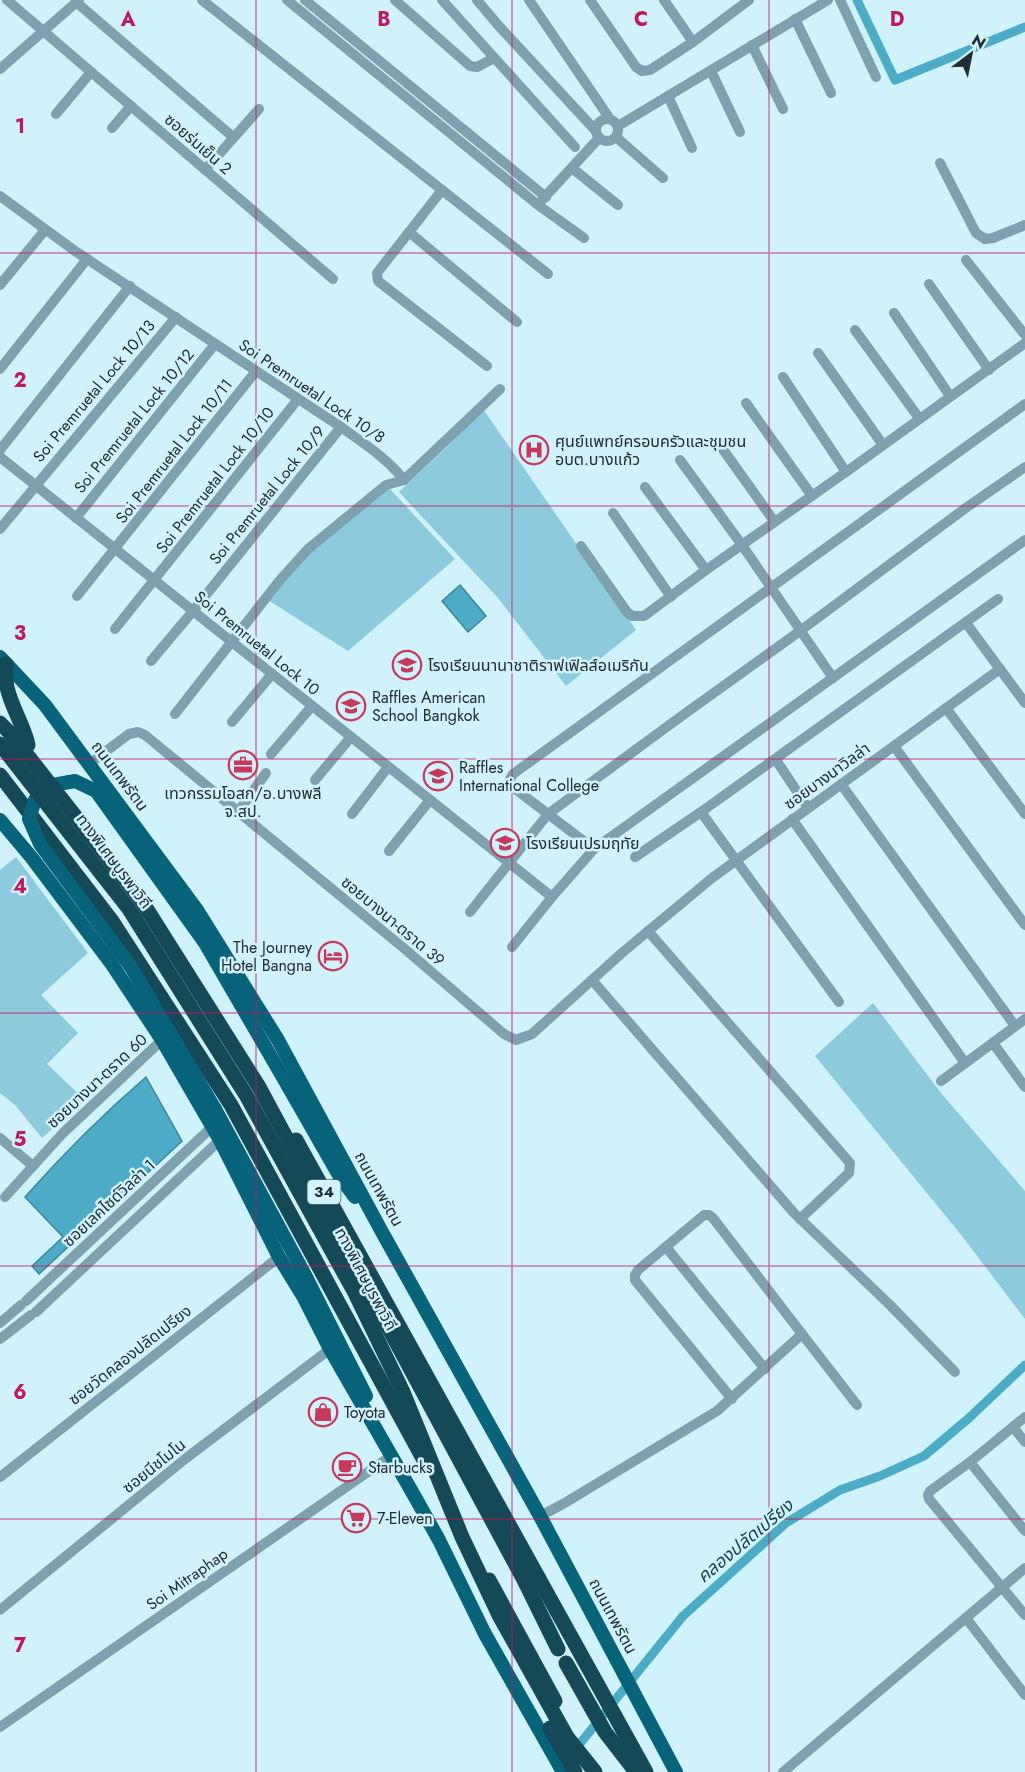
<svg xmlns="http://www.w3.org/2000/svg" width="1025" height="1772" font-family="Jost,'Noto Sans Thai',sans-serif">
<rect width="100%" height="100%" fill="#d0f2fd"/>
<!-- green -->
<g fill="#8dcade">
<path d="M483,409l153,221 -70,56 -68,-88 -99,-106 48,-45z"/>
<path d="M389,488l66,71 -107,92 -80,-51 24,-34z"/>
<path d="M16,857l72,96 -47,42 37,38 -31,31 38,36 -43,38 -27,-33 -15,-12v-223z"/>
<path d="M873,1003l68,90 84,98v128l-63,-83 -147,-180z"/>
</g>
<!-- water -->
<g fill="#4cabc7" stroke="#3f859a" stroke-width="1.5">
<path d="M460,585l26,31 -18,16 -26,-31z"/>
<path d="M146,1077l36,64 -143,133 -7,-8 31,-29 -38,-40c38,-43 78,-83 121,-120z"/>
</g>
<g fill="none" stroke-linecap="round" stroke-linejoin="round">
<!-- canal -->
<g stroke="#4cabc7" stroke-width="9">
<path d="M857,0l38,80 130,-53"/>
<path d="M574,1751l109,-135 103,-93 54,-33 40,-14 44,-20 45,-38 56,-53"/>
</g>
<!-- minor -->
<g stroke="#7da1ae" stroke-width="10">
<path d="M7,0l326,279"/>
<path d="M202,0l346,274"/>
<path d="M287,0l251,205 46,33"/>
<path d="M305,0l241,197"/>
<path d="M395,0l75,66 7,1 17,-9"/>
<path d="M442,0l133,147"/>
<path d="M477,0l21,25 98,106"/>
<path d="M529,0l81,119"/>
<path d="M590,0l46,67 6,4 8,-1 43,-28 56,-42"/>
<path d="M664,0l29,42"/>
<path d="M840,0l36,77"/>
<path d="M76,2l157,135"/>
<path d="M795,19l36,74"/>
<path d="M752,45l31,64"/>
<path d="M0,69l79,-69"/>
<path d="M711,71l29,61"/>
<path d="M668,96l24,52"/>
<path d="M56,114l35,-42"/>
<circle cx="607" cy="130" r="11"/>
<path d="M618,126l210,-126"/>
<path d="M112,128l19,-22"/>
<path d="M616,137l47,41"/>
<path d="M940,163l36,70 9,6 8,-1 32,-13"/>
<path d="M572,168l46,37"/>
<path d="M205,170l54,-61"/>
<path d="M442,190l-65,83 1,8 109,85"/>
<path d="M0,196l75,55 266,176c22,16 46,31 63,53"/>
<path d="M542,200l57,-62"/>
<path d="M409,232l108,90"/>
<path d="M966,260l59,75"/>
<path d="M929,284l60,86"/>
<path d="M0,285l45,-55"/>
<path d="M894,313l56,83"/>
<path d="M855,330l64,88"/>
<path d="M818,353l65,92"/>
<path d="M0,369l87,-110"/>
<path d="M783,377l63,95"/>
<path d="M746,403l66,93"/>
<path d="M717,441l57,80"/>
<path d="M0,450l130,-164"/>
<path d="M0,457l552,440"/>
<path d="M680,460l62,85 91,133"/>
<path d="M645,487l61,83"/>
<path d="M613,513l58,84"/>
<path d="M76,518l139,-174"/>
<path d="M0,529l176,-212"/>
<path d="M581,546l46,66 5,4h12l62,-46 140,-98 179,-129"/>
<path d="M77,596l179,-225"/>
<path d="M966,623l59,80"/>
<path d="M115,629l183,-230"/>
<path d="M151,661l42,-50 148,-184"/>
<path d="M946,708l79,106"/>
<path d="M175,714l105,-134 28,-31 78,-64 18,-5 96,-91"/>
<path d="M232,722l40,-48"/>
<path d="M894,746l131,179"/>
<path d="M271,754l41,-48"/>
<path d="M778,763l30,45"/>
<path d="M89,764l40,-30 9,-2 7,3 261,215 98,84 12,6 16,-6 91,-82 89,-74 288,-209"/>
<path d="M315,780l36,-43"/>
<path d="M841,784l174,242"/>
<path d="M238,812l28,-39"/>
<path d="M701,812l138,190"/>
<path d="M352,814l36,-47"/>
<path d="M792,819l173,244"/>
<path d="M594,849l-84,-64 -1,-4 4,-7 512,-370"/>
<path d="M389,851l41,-51"/>
<path d="M635,857l66,-45 297,-213"/>
<path d="M470,912l78,-98 135,-99 117,-84 167,-124 58,-40"/>
<path d="M648,931l202,232 -1,10 -49,46"/>
<path d="M512,947l40,-50 42,-48 431,-309"/>
<path d="M592,980l202,233 96,92 65,67"/>
<path d="M993,1043l32,44"/>
<path d="M941,1081l84,-62"/>
<path d="M0,1138l33,28"/>
<path d="M5,1197l58,-64 99,-93"/>
<path d="M666,1247l99,122"/>
<path d="M26,1301l186,-174"/>
<path d="M36,1312l184,-172"/>
<path d="M0,1323l21,-18"/>
<path d="M802,1334l55,71"/>
<path d="M0,1339l31,-24"/>
<path d="M1013,1427l12,15"/>
<path d="M970,1462l55,-45"/>
<path d="M0,1477l279,-220"/>
<path d="M540,1516l23,-12 154,-93 85,-77 -89,-116 -4,-3h-5l-66,55 -3,5v5l97,119"/>
<path d="M1025,1531l-55,-69 -40,29 -2,4 1,4 96,116"/>
<path d="M0,1610l185,-151 145,-110"/>
<path d="M966,1618l59,77"/>
<path d="M0,1727l391,-271"/>
<path d="M783,1772l242,-204"/>
</g>
<!-- major -->
<g stroke="#076379" stroke-width="14">
<path d="M0,657l45,48 152,205 81,130 104,192 158,284 136,256"/>
<path d="M0,820l32,38 79,105 51,77 58,100 59,117 24,39 27,53 85,148 24,43 46,94 78,138"/>
<path d="M288,1086l52,91 15,20"/>
<path d="M215,1109l89,164 62,123"/>
</g>
<!-- highway -->
<g stroke="#164958" stroke-width="15">
<path d="M6,664c-1,8 -1,15 1,23 4,20 17,38 21,58"/>
<path d="M0,775l112,146 119,184 195,359"/>
<path d="M296,1140l350,632"/>
<path d="M489,1580l66,121"/>
<path d="M566,1663l39,69 31,40"/>
</g>
<!-- major-bridge -->
<path stroke="#076379" stroke-width="14" d="M215,1109l-84,-142 -91,-123 -11,-25 6,-19 18,-15 22,-4 21,10 109,152 83,143"/>
<!-- highway-bridge -->
<g stroke="#164958" stroke-width="15">
<path d="M0,723l9,9 132,168 118,187 265,493 34,69"/>
<path d="M0,744l129,165 117,186 109,198 48,99 59,145 37,78 68,122 28,35"/>
<path d="M550,1728l25,44"/>
</g>
</g>
<!-- grid -->
<path fill="none" stroke="#c2185b" stroke-width="1.5" stroke-opacity="0.55" d="M256,0v1772M512,0v1772M769,0v1772M0,253h1025M0,506h1025M0,759h1025M0,1013h1025M0,1266h1025M0,1519h1025"/>
<!-- icons -->
<defs>
<g id="hospital-ring" transform="scale(1.5)"><circle r="9.5" fill="#d0f2fd" stroke="#c8385c" stroke-width="1.5"/><path d="M-5-5h3v3.5h4V-5h3V5h-3V1.5h-4V5h-3Z" fill="#c8385c"/></g>
<g id="university-ring" transform="scale(1.5)"><circle r="9.5" fill="#d0f2fd" stroke="#c8385c" stroke-width="1.5"/><path d="M0-5L7-2L0 1L-7-2ZM-4 1L0 2.5L4 1V4Q0 6-4 4Z" fill="#c8385c"/></g>
<g id="school-ring" transform="scale(1.5)"><circle r="9.5" fill="#d0f2fd" stroke="#c8385c" stroke-width="1.5"/><path d="M0-5L7-2L0 1L-7-2ZM-4 1L0 2.5L4 1V4Q0 6-4 4Z" fill="#c8385c"/></g>
<g id="office-ring" transform="scale(1.5)"><circle r="9.5" fill="#d0f2fd" stroke="#c8385c" stroke-width="1.5"/><path d="M-6-3h4V-5.5h4V-3h4V5H-6ZM-1-4.5V-3h2v-1.5ZM-6 0V1H6V0Z" fill="#c8385c"/></g>
<g id="hotel-ring" transform="scale(1.5)"><circle r="9.5" fill="#d0f2fd" stroke="#c8385c" stroke-width="1.5"/><path d="M-6-4.5h1.5V1H6V5H4.5V3h-9V5H-6ZM-4 0a1.8 1.8 0 1 1 3.6 0ZM.5 0V-2.5h3Q6-2.5 6 0Z" fill="#c8385c"/></g>
<g id="shop-ring" transform="scale(1.5)"><circle r="9.5" fill="#d0f2fd" stroke="#c8385c" stroke-width="1.5"/><path d="M-5-2.5h2.3a2.7 3.5 0 0 1 5.4 0H5L5.5 6h-11ZM-1.5-2.5h3a1.5 2.3 0 0 0-3 0Z" fill="#c8385c"/></g>
<g id="cafe-ring" transform="scale(1.5)"><circle r="9.5" fill="#d0f2fd" stroke="#c8385c" stroke-width="1.5"/><path d="M-5.5-4.5H6V0H3Q3 3.5 0 3.5H-2.5Q-5.5 3.5-5.5 0ZM3-3.2v2h1.7v-2ZM-6 4.5H4V6H-6Z" fill="#c8385c"/></g>
<g id="supermarket-ring" transform="scale(1.5)"><circle r="9.5" fill="#d0f2fd" stroke="#c8385c" stroke-width="1.5"/><path d="M-6-5.5h2.5l.6 2H6L4.5 2H-2.5L-4.4-4H-6ZM-1.5 3.2a1.3 1.3 0 1 0 .1 0ZM3 3.2a1.3 1.3 0 1 0 .1 0Z" fill="#c8385c"/></g>
</defs>
<g fill-rule="evenodd">
<use href="#hospital-ring" x="534" y="450"/>
<use href="#university-ring" x="407" y="665"/>
<use href="#school-ring" x="351" y="706"/>
<use href="#office-ring" x="243" y="765"/>
<use href="#university-ring" x="438" y="776"/>
<use href="#school-ring" x="505" y="843"/>
<use href="#hotel-ring" x="333" y="956"/>
<use href="#shop-ring" x="323" y="1412"/>
<use href="#cafe-ring" x="347" y="1467"/>
<use href="#supermarket-ring" x="356" y="1518"/>
</g>
<g text-anchor="middle" dominant-baseline="central" stroke-width="5" stroke-linejoin="round" paint-order="stroke">
<!-- shield labels -->
<rect fill="#d0f2fd" stroke="#55686f" stroke-width="1.5" x="307.5" y="1180" width="33" height="24" rx="4.5"/>
<g font-size="15" font-weight="bold" fill="#202d32">
<text x="324" y="1192">34</text>
</g>
<!-- street labels -->
<g font-size="16" fill="#202d32" stroke="#d0f2fd">
<text transform="translate(198 144) rotate(41)">ซอยร่มเย็น 2</text>
<text transform="translate(94 391) rotate(-50)">Soi Premruetal Lock 10/13</text>
<text transform="translate(312 391) rotate(34)">Soi Premruetal Lock 10/8</text>
<text transform="translate(134 421) rotate(-51)">Soi Premruetal Lock 10/12</text>
<text transform="translate(174 451) rotate(-52)">Soi Premruetal Lock 10/11</text>
<text transform="translate(215 480) rotate(-52)">Soi Premruetal Lock 10/10</text>
<text transform="translate(267 495) rotate(-51)">Soi Premruetal Lock 10/9</text>
<text transform="translate(257 643) rotate(39)">Soi Premruetal Lock 10</text>
<text transform="translate(120 776) rotate(53)">ถนนเทพรัตน</text>
<text transform="translate(827 776) rotate(-36)">ซอยบางนาวิลล่า</text>
<text transform="translate(114 861) rotate(53)">ทางพิเศษบูรพาวิถี</text>
<text transform="translate(393 921) rotate(40)">ซอยบางนา-ตราด 39</text>
<text transform="translate(97 1081) rotate(-43)">ซอยบางนา-ตราด 60</text>
<text transform="translate(379 1189) rotate(61)">ถนนเทพรัตน</text>
<text transform="translate(109 1203) rotate(-43)">ซอยเลคไซด์วิลล่า 1</text>
<text transform="translate(366 1279) rotate(62)">ทางพิเศษบูรพาวิถี</text>
<text transform="translate(130 1355) rotate(-38)">ซอยวัดคลองปลัดเปรียง</text>
<text transform="translate(154 1466) rotate(-39)">ซอยนีชโมโน</text>
<text transform="translate(187 1579) rotate(-35)">Soi Mitraphap</text>
<text transform="translate(613 1616) rotate(62)">ถนนเทพรัตน</text>
</g>
<!-- poi labels -->
<g font-size="16" fill="#202d32" stroke="#d0f2fd" text-anchor="start">
<text x="555" y="441">ศุนย์แพทย์ครอบครัวและชุมชน<tspan x="555" dy="18">อบต.บางแก้ว</tspan></text>
<text x="428" y="665">โรงเรียนนานาชาติราฟเฟิลส์อเมริกัน</text>
<text x="372" y="697">Raffles American<tspan x="372" dy="18">School Bangkok</tspan></text>
<text x="459" y="767">Raffles<tspan x="459" dy="18">International College</tspan></text>
<text x="243" y="793" text-anchor="middle">เทวกรรมโอสก/อ.บางพลี<tspan x="243" dy="18">จ.สป.</tspan></text>
<text x="526" y="843">โรงเรียนเปรมฤทัย</text>
<text x="312" y="947" text-anchor="end">The Journey<tspan x="312" dy="18">Hotel Bangna</tspan></text>
<text x="344" y="1412">Toyota</text>
<text x="368" y="1467">Starbucks</text>
<text x="377" y="1518">7-Eleven</text>
</g>
<!-- water labels -->
<g font-size="18" font-style="italic" fill="#18424f" stroke="#d0f2fd">
<text transform="translate(745 1541) rotate(-40)">คลองปลัดเปรียง</text>
</g>
</g>
<g font-size="20" text-anchor="middle" font-weight="bold" fill="#c2185b" stroke="#d0f2fd" stroke-width="5" stroke-linejoin="round" paint-order="stroke">
<text x="128" y="26">A</text>
<text x="384" y="26">B</text>
<text x="641" y="26">C</text>
<text x="897" y="26">D</text>
<text x="20" y="133">1</text>
<text x="20" y="387">2</text>
<text x="20" y="640">3</text>
<text x="20" y="893">4</text>
<text x="20" y="1146">5</text>
<text x="20" y="1399">6</text>
<text x="20" y="1652">7</text>
</g>
<!-- north arrow -->
<g transform="translate(971 54) rotate(32)" stroke="#d0f2fd" stroke-width="4.5" paint-order="stroke">
<path d="M0-4.5L10 22L0 15L-10 22Z" fill="#202d32"/>
<text y="-9" font-size="16" font-weight="bold" text-anchor="middle" fill="#202d32">N</text>
</g>
</svg>
